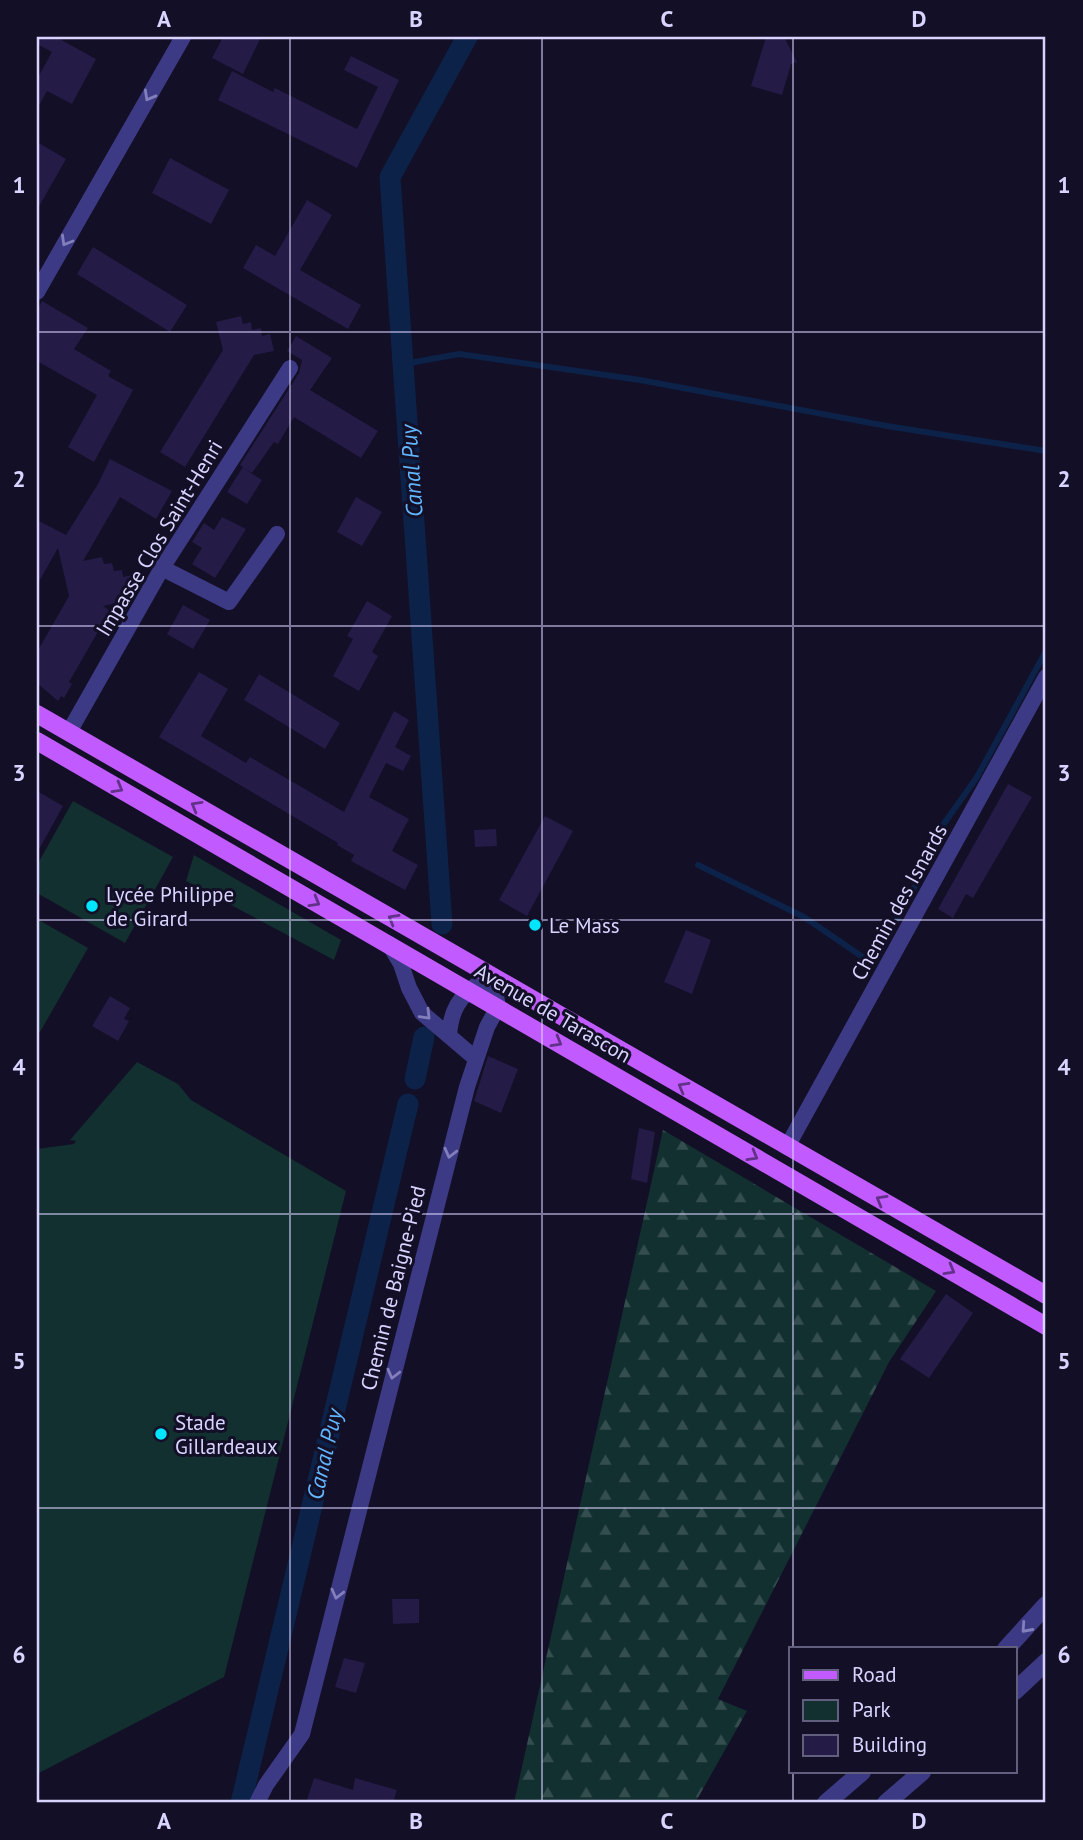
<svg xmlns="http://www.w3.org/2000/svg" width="1083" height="1840" font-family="'PT Sans',sans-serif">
<defs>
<pattern id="forest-firs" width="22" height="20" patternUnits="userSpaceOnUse" patternTransform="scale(1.75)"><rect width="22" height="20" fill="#12302f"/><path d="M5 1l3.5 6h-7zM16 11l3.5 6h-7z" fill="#344d4e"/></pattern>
</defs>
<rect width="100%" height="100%" fill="#130f26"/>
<!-- green -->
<g fill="#12302f">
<path d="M73,801l100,56 -48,86 -88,-50v-28z"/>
<path d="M194,855l147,85 -7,20 -148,-79z"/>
<path d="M37,919l51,29 -48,84 -3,-1z"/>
<path d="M137,1062l41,22 13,16 155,91 -122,486 -187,97v-625l37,-5 2,-3 -6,-1z"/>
</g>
<!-- forest -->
<path fill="url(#forest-firs)" d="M663,1130l273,161 -47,71 -171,337 29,12 -52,92h-181z"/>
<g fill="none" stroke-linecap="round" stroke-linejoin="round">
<!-- stream -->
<g stroke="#0c2248" stroke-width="6">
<path d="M404,364l55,-10 181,26 247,46 159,25"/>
<path d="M698,865l106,52 69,47 47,-87 23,-52 34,-48 69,-126"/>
</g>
<!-- canal -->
<g stroke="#0c2248" stroke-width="21">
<path d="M442,924l-52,-747 77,-140"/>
<path d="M415,1079l9,-42"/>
<path d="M241,1803l167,-699"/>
</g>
</g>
<!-- building -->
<g fill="#241b47">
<path d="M37,37h19l40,22 -24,45 -25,-13 -10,18v-30l15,-27 -15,-8z"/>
<path d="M223,37h38l-18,37 -31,-16z"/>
<path d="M766,37h18l13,25 -6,2 -9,31 -31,-9z"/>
<path d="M351,56l48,24 -42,88 -139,-68 14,-29 41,21 2,-4 82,41 21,-42 -34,-17z"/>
<path d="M37,142l29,17 -29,51z"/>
<path d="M170,158l59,32 -18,34 -59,-31z"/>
<path d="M307,200l25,15 -32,55 61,35 -13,24 -105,-61 13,-23 19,11z"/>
<path d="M93,247l94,58 -17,27 -93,-58z"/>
<path d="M42,301l46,27 -14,21 37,22 -3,5 25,14 -39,72 -26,-15 29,-52 -60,-34v-50z"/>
<path d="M241,316l2,8 8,-2 1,8 9,-2 1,8 8,-2 4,17 -20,4 -69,112 -25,-15 63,-102 -7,-28z"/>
<path d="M296,336l36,22 -22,32 68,41 -17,27 -67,-41 -16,27 -4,-2 -22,31 -9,-5 19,12 -15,24 -20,-12 16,-25 -3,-2 59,-92 3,-13 -15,-9z"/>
<path d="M110,459l62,32 -16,28 -36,-22 -37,64 19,-4 2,7 8,-1 2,8 8,-1 1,7 10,-2 3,17 -4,8 -29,6 7,5 -41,71 3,2 -8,14 -3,-2 -3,5 -21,-18v-31l32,-56 -11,-48 -21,37v-65l29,15 32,-51z"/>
<path d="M356,497l26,15 -20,34 -25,-14z"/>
<path d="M222,517l24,12 -31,49 -23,-14 10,-16 -10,-6 12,-19 10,7z"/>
<path d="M367,601l25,15 -20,36 6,4 -19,35 -26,-15 20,-37 -6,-3z"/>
<path d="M183,605l27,15 -17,29 -26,-15z"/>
<path d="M199,672l29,17 -27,47 45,27 4,-6 94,55 50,-101 15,9 -14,27 16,9 -8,15 -17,-8 -17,34 40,22 -17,32 26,14 -13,25 -54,-29 3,-6 -17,-10 1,-2 -179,-106z"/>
<path d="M259,674l81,49 -15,26 -81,-49z"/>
<path d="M1008,784l24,13 -59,101 -7,-4 -13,24 -15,-9z"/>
<path d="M37,791l26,15 -26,47z"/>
<path d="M545,816l28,15 -46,85 -28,-16z"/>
<path d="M496,829l1,17 -22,1 -1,-17z"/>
<path d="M686,930l25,10 -19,54 -28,-12z"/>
<path d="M110,996l20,12 -6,11 5,2 -11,20 -26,-15z"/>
<path d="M488,1056l30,13 -17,44 -27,-12z"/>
<path d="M639,1128l16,4 -8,51 -16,-4z"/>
<path d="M946,1294l27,19 -44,65 -29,-19z"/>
<path d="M392,1599h27v24l-26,1z"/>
<path d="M344,1658l21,5 -9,30 -21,-6z"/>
<path d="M314,1778l39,12 2,-12 42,12 -4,13h-87z"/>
</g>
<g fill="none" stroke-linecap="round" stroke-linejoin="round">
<!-- minor -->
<g stroke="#3d3a85" stroke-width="16">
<path d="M37,292l146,-255"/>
<path d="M162,568l67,34 48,-68"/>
<path d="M69,732l93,-164 128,-200"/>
<path d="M389,944l12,20 8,24 13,25 53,45"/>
<path d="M449,1035c2,-25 10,-38 31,-53l18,1"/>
<path d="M787,1147l259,-470"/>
<path d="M257,1803l9,-18 36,-51 165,-647 20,-60 11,-20 -3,-17 -15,-20"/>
</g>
<!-- tertiary -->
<g stroke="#3d3a85" stroke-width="18">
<path d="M1006,1649l40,-44"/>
<path d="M1015,1691l31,-29"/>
<path d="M826,1803l36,-31"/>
<path d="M886,1803l36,-31"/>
</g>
<!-- primary -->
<g stroke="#c25bff" stroke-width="18">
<path d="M37,714l1009,581"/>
<path d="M37,741l1009,585"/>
</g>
</g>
<!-- one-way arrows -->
<defs><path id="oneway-chevron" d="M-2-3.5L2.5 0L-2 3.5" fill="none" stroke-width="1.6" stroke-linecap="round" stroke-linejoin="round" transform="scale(1.75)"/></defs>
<g stroke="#837fbc">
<use href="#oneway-chevron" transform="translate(149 96) rotate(119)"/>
<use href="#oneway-chevron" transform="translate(66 241) rotate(120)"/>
<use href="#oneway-chevron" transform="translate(426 1015) rotate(46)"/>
<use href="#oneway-chevron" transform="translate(450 1153) rotate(104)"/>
<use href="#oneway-chevron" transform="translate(393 1374) rotate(104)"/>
<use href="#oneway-chevron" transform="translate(337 1594) rotate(104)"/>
<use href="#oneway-chevron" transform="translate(1026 1628) rotate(132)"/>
</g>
<g stroke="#623188">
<use href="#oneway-chevron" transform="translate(118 788) rotate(30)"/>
<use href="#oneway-chevron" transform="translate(196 806) rotate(-150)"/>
<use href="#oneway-chevron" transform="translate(315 902) rotate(30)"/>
<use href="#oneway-chevron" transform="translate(393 919) rotate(-150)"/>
<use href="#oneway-chevron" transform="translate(557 1042) rotate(30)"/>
<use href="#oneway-chevron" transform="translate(683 1087) rotate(-150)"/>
<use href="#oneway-chevron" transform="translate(753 1156) rotate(30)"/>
<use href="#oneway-chevron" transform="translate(881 1200) rotate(-150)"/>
<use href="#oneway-chevron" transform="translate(950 1270) rotate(30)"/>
</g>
<!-- grid -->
<path fill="none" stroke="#d9d4ff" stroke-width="2" stroke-opacity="0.55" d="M290,37v1766M542,37v1766M793,37v1612M37,332h1009M37,626h1009M37,920h1009M37,1214h1009M37,1508h1009M793,1772v31"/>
<!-- markers -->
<g fill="#00e5ff" stroke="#130f26" stroke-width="2.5">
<circle cx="92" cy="906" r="7"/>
<circle cx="535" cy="925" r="7"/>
<circle cx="161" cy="1434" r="7"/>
</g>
<g text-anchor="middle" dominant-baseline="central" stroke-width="6" stroke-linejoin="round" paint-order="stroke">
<!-- street labels -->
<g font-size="21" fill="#d9d4ff" stroke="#130f26">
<text transform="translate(159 538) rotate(-59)">Impasse Clos Saint-Henri</text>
<text transform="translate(899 902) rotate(-61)">Chemin des Isnards</text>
<text transform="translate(553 1013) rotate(30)">Avenue de Tarascon</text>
<text transform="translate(393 1288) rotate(-76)">Chemin de Baigne-Pied</text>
</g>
<!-- poi labels -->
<g font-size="21" fill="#d9d4ff" stroke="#130f26" text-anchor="start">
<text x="106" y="894">Lycée Philippe<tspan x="106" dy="24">de Girard</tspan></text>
<text x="549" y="925">Le Mass</text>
<text x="175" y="1422">Stade<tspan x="175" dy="24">Gillardeaux</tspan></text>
</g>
<!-- water labels -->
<g font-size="23" font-style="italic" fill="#62b6ff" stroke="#130f26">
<text transform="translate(411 471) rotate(-94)">Canal Puy</text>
<text transform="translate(324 1454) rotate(-77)">Canal Puy</text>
</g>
</g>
<!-- border -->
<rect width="1083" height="1840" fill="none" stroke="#130f26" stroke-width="77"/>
<!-- legend -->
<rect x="789" y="1647" width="228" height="126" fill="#130f26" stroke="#625e7d" stroke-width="2"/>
<rect x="803" y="1670" width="35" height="10" fill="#c25bff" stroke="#625e7d" stroke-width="2"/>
<text x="852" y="1682" font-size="21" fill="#d9d4ff">Road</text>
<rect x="803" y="1700" width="35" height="21" fill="#12302f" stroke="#625e7d" stroke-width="2"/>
<text x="852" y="1717" font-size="21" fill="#d9d4ff">Park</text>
<rect x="803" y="1735" width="35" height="21" fill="#241b47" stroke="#625e7d" stroke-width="2"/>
<text x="852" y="1752" font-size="21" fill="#d9d4ff">Building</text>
<rect x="38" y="38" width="1006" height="1763" fill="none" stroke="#d9d4ff" stroke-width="2.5"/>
<g font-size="23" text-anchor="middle" font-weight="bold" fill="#d9d4ff">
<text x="164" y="27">A</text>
<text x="416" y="27">B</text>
<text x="667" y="27">C</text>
<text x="919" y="27">D</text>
<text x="19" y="193">1</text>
<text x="1064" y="193">1</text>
<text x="19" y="487">2</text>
<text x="1064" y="487">2</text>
<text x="19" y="781">3</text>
<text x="1064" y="781">3</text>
<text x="19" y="1075">4</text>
<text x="1064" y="1075">4</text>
<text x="19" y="1369">5</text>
<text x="1064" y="1369">5</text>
<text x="19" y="1663">6</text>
<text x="1064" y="1663">6</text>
<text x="164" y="1829">A</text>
<text x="416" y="1829">B</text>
<text x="667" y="1829">C</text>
<text x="919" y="1829">D</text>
</g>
</svg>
